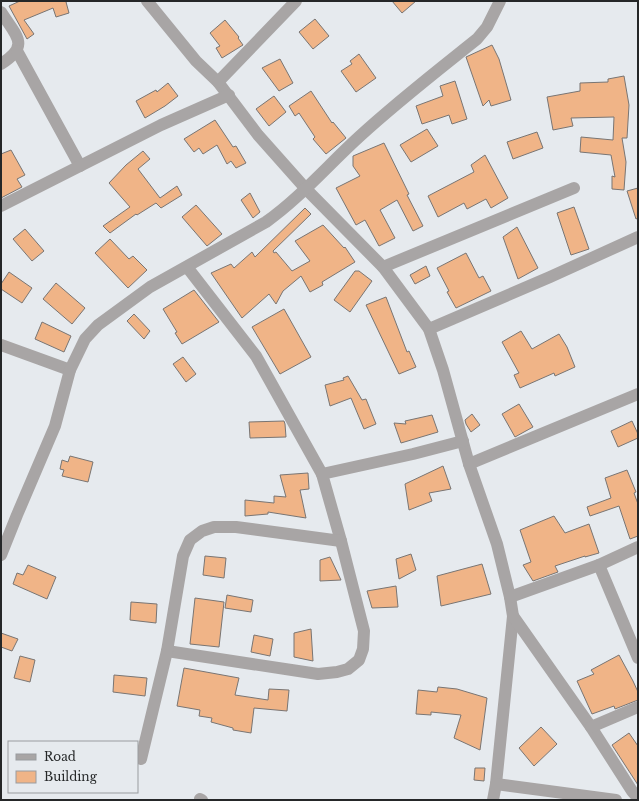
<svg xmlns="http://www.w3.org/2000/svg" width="639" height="801" font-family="'Libre Baskerville',serif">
<rect width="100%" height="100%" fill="#e6eaee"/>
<!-- building -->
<g fill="#f0b487" stroke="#797573">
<path d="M20,1h49l-3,1 3,11 -13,4 -3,-9 -29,12 10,14 -7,5 -18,-33z"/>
<path d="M392,1h24l-14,12z"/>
<path d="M315,19l14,17 -16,13 -14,-17z"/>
<path d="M225,20l14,17 -1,1 5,7 -21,13 -6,-10 4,-2 -10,-13z"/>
<path d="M492,45l7,14 12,41 -20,6 -2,-6 -6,6 -17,-49z"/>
<path d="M359,54l17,24 -20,14 -15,-21 11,-7 -2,-3z"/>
<path d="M280,59l13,24 -14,8 -17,-23z"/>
<path d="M624,76l5,29 -2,33h-5l4,24 -2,28 -12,-1v-13l3,1 -4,-22 -31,-3 1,-15 32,3 1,-23 -43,1 2,8 -20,4 -6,-33 33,-6v-8l28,-1v-3z"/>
<path d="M455,81l12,38 -15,5 -3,-9 -27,9 -6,-18 27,-10 -3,-10z"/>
<path d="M168,83l10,13 -13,10 -20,12 -9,-17 20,-11 1,2z"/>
<path d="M311,91l21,32 1,-1 13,16 -20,16 -13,-15 2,-2 -16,-24 -4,3 -6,-10z"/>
<path d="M274,96l12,16 -17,14 -13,-17z"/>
<path d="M215,120l18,27 3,-1 10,17 -10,5 -5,-7 -4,3 -10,-19 -14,9 -4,-6 -5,4 -10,-13z"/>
<path d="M427,129l11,17 -27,16 -11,-17z"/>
<path d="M537,132l6,16 -30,11 -6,-17z"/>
<path d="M384,143l25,51 -2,1 16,31 -10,5 -16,-31 -17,10 15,28 -16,8 -14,-26 -9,5 -20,-37 24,-12 -7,-10v-10z"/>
<path d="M11,150l14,25 -8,4 5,8 -21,11v-44z"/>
<path d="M143,151l7,8 -12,10 22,29 17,-12 5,9 -21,13 -5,-5 -19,12 -1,-1 -26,19 -7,-7 27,-19 -21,-24 17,-18z"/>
<path d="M485,155l23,43 -17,10 -5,-9 -19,10 -3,-6 -26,14 -10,-21 46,-24 -3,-7z"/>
<path d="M638,188v30l-2,1 -9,-28z"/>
<path d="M250,193l10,19 -7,6 -12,-18z"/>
<path d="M196,205l26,29 -15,12 -25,-29z"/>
<path d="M574,207l15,42 -18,6 -14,-42z"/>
<path d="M305,208l6,6 -38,37 1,2 2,-1 16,19 18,-10 -15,-20 28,-16 21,23 1,-1 10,15 -33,20 1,3 -13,7 -9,-16 -18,15 -7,13 -7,-10 -27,24 -31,-45 20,-9 3,4 18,-16 3,5z"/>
<path d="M517,227l21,41 -20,11 -15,-42z"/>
<path d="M25,229l19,22 -12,10 -19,-22z"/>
<path d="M110,239l19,20 4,-3 14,14 -19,18 -33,-35z"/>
<path d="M466,253l13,25 4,-2 8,15 -35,17 -9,-16 2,-1 -12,-23z"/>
<path d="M426,266l4,10 -15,8 -5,-9z"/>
<path d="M355,271h4l13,10 -22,31 -16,-12z"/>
<path d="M9,272l23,16 -10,15 -21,-14v-5z"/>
<path d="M56,283l29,25 -13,16 -29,-25z"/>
<path d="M194,290l25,32 -37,22 -7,-11 2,-1 -14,-23z"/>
<path d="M386,297l21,55 2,-1 7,16 -17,7 -33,-69z"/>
<path d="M284,309l27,48 -31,17 -28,-47z"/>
<path d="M134,314l16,17 -6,8 -17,-18z"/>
<path d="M42,322l29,14 -7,16 -29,-13z"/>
<path d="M521,331l11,18 27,-15 8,13 8,20 -20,9 -1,-3 -34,15 -6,-13 5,-2 -17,-31z"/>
<path d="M183,357l13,17 -10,8 -13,-18z"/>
<path d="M348,376l14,24 4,-1 10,25 -12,5 -13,-31 -21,8 -5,-21 19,-5 -1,-2z"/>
<path d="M519,404l14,23 -18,10 -13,-23z"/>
<path d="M472,414l8,11 -9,7 -5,-8 -1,-4z"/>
<path d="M432,415l6,17 -37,11 -7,-20 12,1 -1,-3z"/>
<path d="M284,421l1,3 1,13 -36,1 -1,-16z"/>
<path d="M632,421l6,13v4l-20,9 -7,-16z"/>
<path d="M70,456l23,6 -5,20 -26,-6 2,-6 -4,-1 2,-9 6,2z"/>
<path d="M443,466l8,23 -22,4 3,8 -23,9 -4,-26z"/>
<path d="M627,470l9,22 -2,1 4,11v32l-8,3 -11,-33 -29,10 -3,-9 24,-9 -6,-20z"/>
<path d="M308,473l1,16 -9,1 6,28 -38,-6v2l-23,2v-16l29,3v-7l12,1 -6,-22z"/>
<path d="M554,516l11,17 24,-9 10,29 -14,4v-1l-30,10 3,6 -25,9 -10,-16 8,-3 -11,-32z"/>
<path d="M411,554l5,16 -17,9 -3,-20z"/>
<path d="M205,556l21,2 -2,20 -21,-3z"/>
<path d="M330,557l11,23 -21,1v-21z"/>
<path d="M482,564l9,30 -50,12 -4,-30z"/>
<path d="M28,565l28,12 -9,22 -34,-15 4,-11 6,2z"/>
<path d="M396,586l2,21 -26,1 -5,-17z"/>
<path d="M227,595l26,5 -2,12 -26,-4z"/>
<path d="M195,598l29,4 -5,45 -29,-3z"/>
<path d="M131,602l26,2 -1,19 -26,-3z"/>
<path d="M311,629l2,32 -19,-4v-24z"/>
<path d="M1,633l17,6 -6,12 -11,-4z"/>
<path d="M254,635l19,4 -3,17 -19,-4z"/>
<path d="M619,655l14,26 5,11v8l-23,9 -1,-3 -22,8 -15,-33 17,-7 -3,-4z"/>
<path d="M20,656l15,4 -5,22 -16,-4z"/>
<path d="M184,668l55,10 -4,17 33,5 1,-11 20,1 -2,21 -33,-3 -3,25 -18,-3v-2l-22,-6 1,-4 -13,-2 1,-6 -23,-4z"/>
<path d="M114,675l33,3 -2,18 -32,-4z"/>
<path d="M438,687l19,2 30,9 -7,52 -26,-12 7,-23 -30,-3v3l-15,-1 2,-24 19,2z"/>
<path d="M541,727l16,17 -23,22 -15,-18z"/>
<path d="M629,733l9,13v39l-26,-40z"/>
<path d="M475,768h10l-1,13 -10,-1z"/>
</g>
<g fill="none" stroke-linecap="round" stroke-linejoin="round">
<!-- street -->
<g stroke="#a8a5a5" stroke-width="12">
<path d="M147,1l49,60 22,21 40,53 48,54 77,78 46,62 14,41 26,94 28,80 13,53 3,19 -17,168 -3,16"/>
<path d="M1,12c15,24 30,33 0,52"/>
<path d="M17,51l63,115"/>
<path d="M218,82l78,-81"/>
<path d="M1,206l160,-81 68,-30"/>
<path d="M187,267l69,89 66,118"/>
<path d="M383,267l191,-79"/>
<path d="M429,329l121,-52 88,-40"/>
<path d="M1,345l69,25"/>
<path d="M469,464l169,-70"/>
<path d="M1,555l16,-40 38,-89 15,-56 15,-31 13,-14 52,-38 116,-65c35,-25 62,-57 94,-86 37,-34 77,-65 117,-97l10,-12 13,-26"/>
<path d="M599,565l39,93"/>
<path d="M510,597l89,-32 39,-18"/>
<path d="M513,616l78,111 41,64 6,7"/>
<path d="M167,651l151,23 19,-2 11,-3 11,-9 4,-11 1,-18 -23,-90 -19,-67 91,-20 50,-13"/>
<path d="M591,727l47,-20"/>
<path d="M141,759l26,-108 16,-95 7,-16 12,-9 12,-4h22l105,14"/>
<path d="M496,784l120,16"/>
<path d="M200,799l2,1"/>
</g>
</g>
<!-- border -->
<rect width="639" height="801" fill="none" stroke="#252728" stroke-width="4"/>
<!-- legend -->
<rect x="8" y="741" width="130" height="52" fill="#e6eaee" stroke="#999c9f"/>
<rect x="16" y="754" width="20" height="6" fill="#a8a5a5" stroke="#999c9f"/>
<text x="44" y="761" font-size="12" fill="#252728">Road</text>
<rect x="16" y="771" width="20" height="12" fill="#f0b487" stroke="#999c9f"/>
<text x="44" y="781" font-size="12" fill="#252728">Building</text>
</svg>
